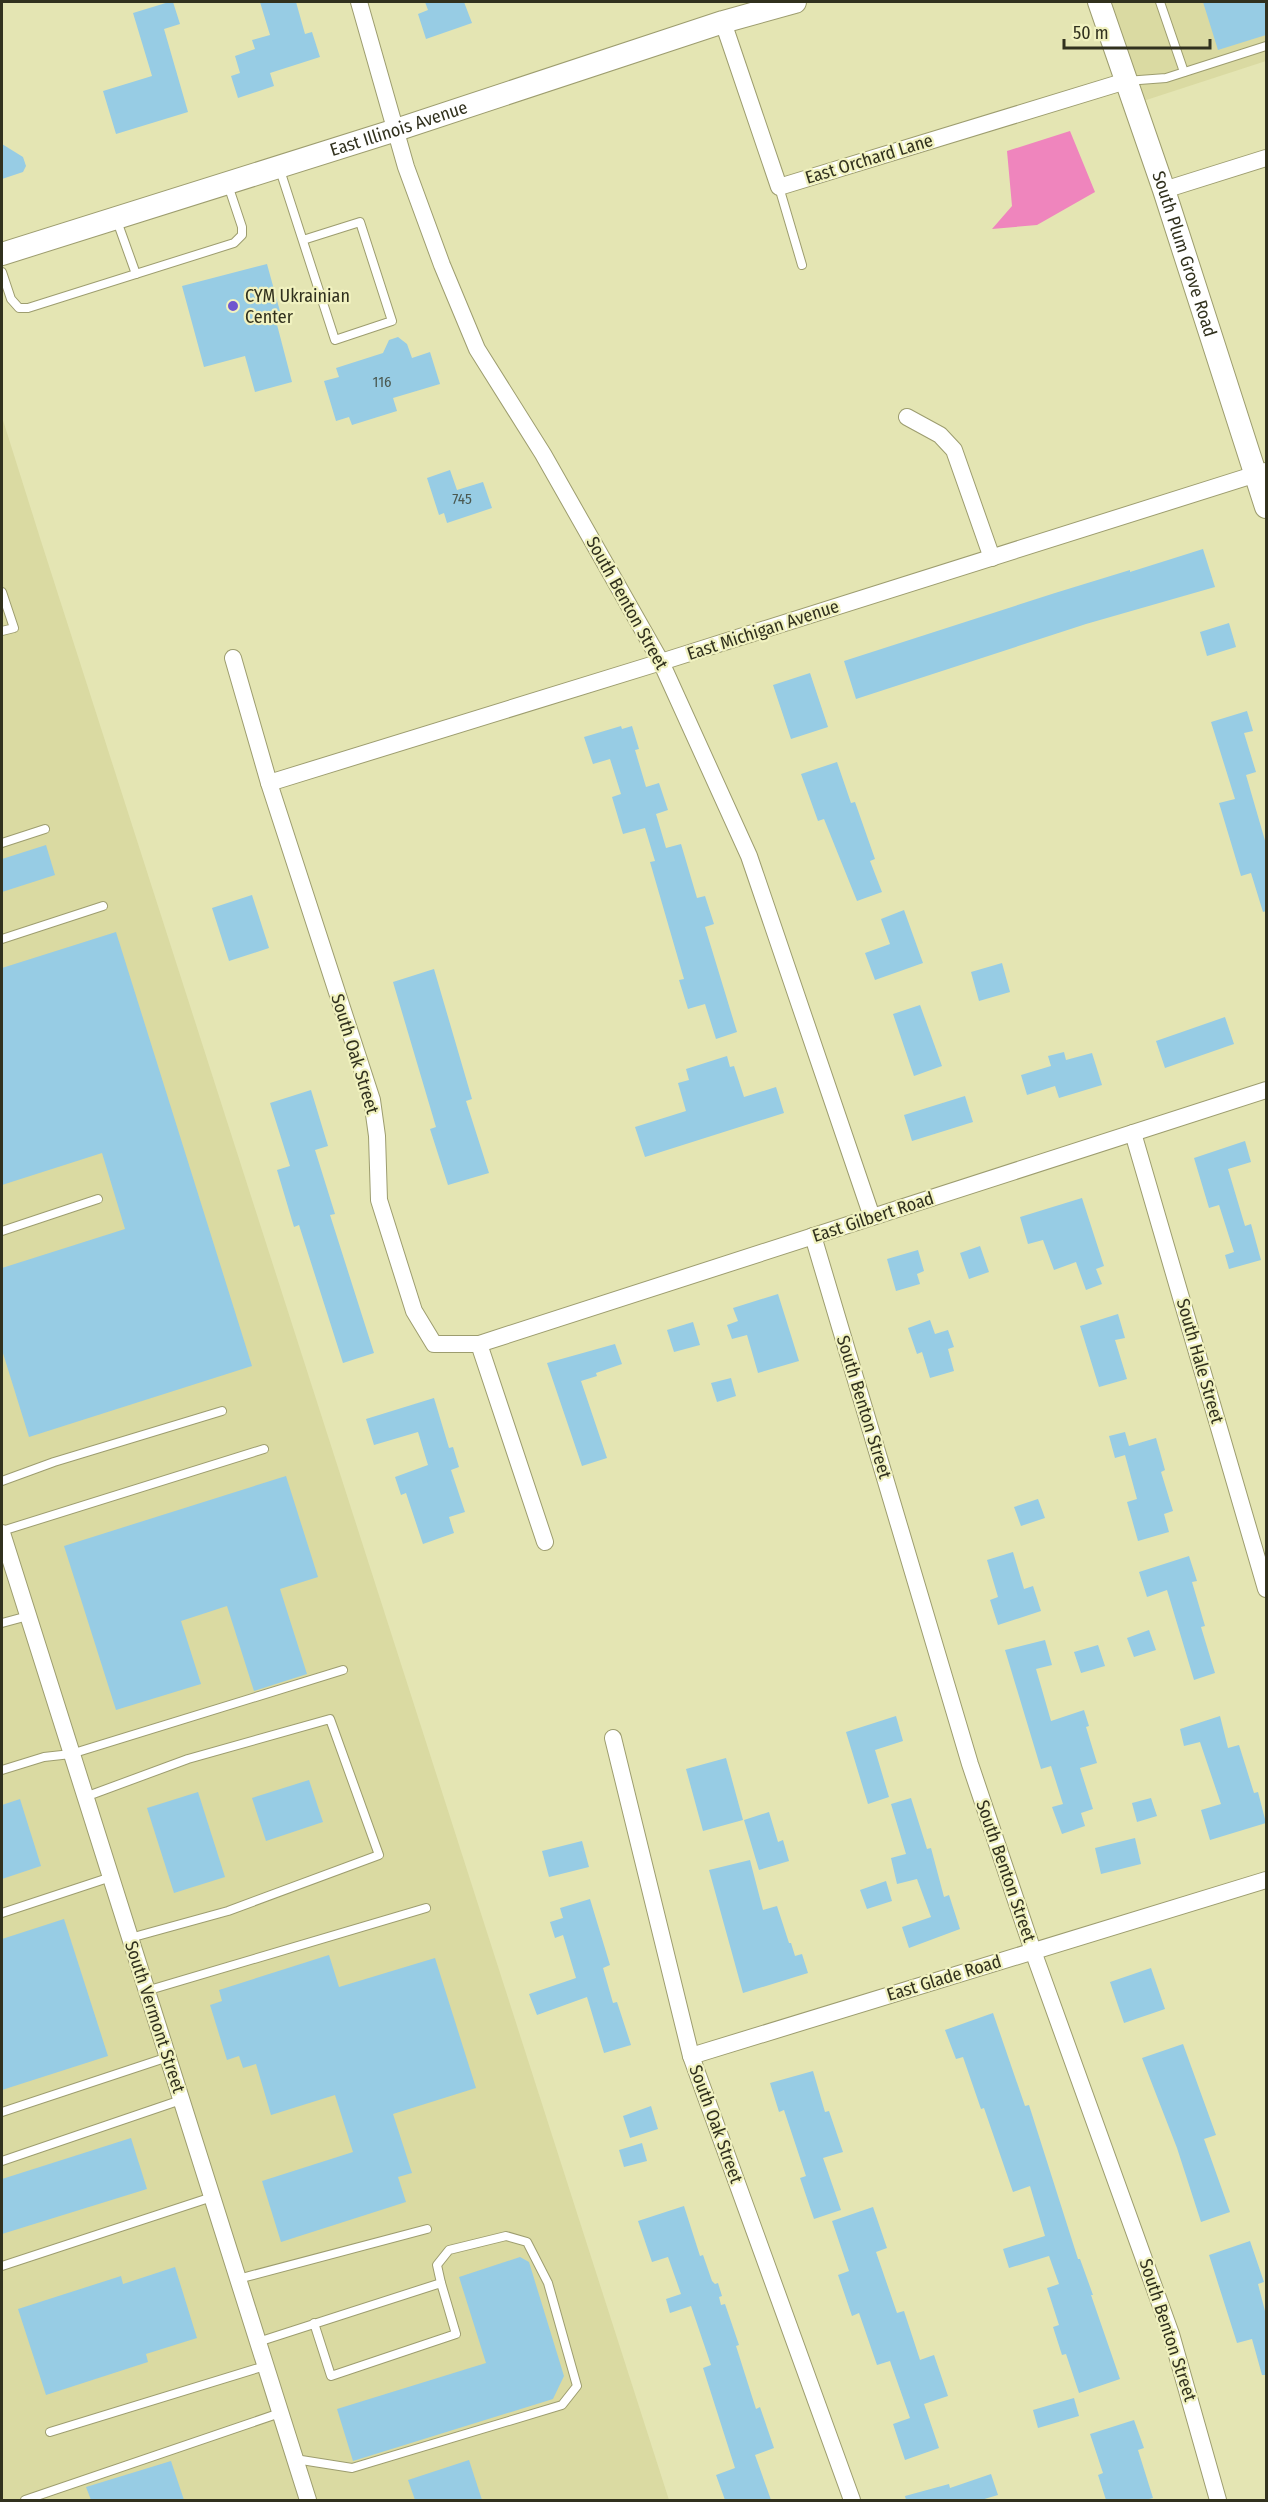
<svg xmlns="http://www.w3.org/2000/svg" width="1268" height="2502" font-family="'Fira Sans Condensed',sans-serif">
<rect width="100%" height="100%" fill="#e4e5b3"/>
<!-- built -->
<g fill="#dadaa2">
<path d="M1099,2h167v59l-132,43z"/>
<path d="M2,417l39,124 628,1959h-667z"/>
</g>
<!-- water -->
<path fill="#ef85bd" d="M1070,131l25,61 -58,33 -45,4 20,-23 -5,-55z"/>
<!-- building -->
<g fill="#97cce4">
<path d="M169,2h4l7,22 -16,5 24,83 -72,22 -13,-43 49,-15 -19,-63z"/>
<path d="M260,2h36l9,32 7,-2 8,25 -50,16 4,13 -36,12 -7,-22 9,-3 -5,-17 20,-7 -3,-9 18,-5z"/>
<path d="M425,2h39l8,21 -46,16 -8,-25 10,-4z"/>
<path d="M1203,2h63v33l-48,15z"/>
<path d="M2,144l21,13 3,9 -3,6 -21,7z"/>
<path d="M267,264l14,51 -6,2 17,65 -37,10 -10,-36 -41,11 -22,-81z"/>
<path d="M398,337l9,7 5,14 18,-6 10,32 -47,14 4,13 -45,14 -3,-8 -13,4 -12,-40 15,-4 -3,-9 47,-15 6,-13z"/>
<path d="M450,470l7,20 26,-8 9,26 -45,15 -3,-10 -5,2 -12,-37z"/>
<path d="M1203,549l12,38 -129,37 -230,75 -12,-38 211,-68 75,-23v2z"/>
<path d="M1229,623l7,24 -29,9 -7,-24z"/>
<path d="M810,673l18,54 -37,12 -18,-54z"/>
<path d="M1247,711l6,20 -9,2 12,39 -10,3 20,69v67l-3,1 -12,-39 -10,3 -22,-73 16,-4 -24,-77z"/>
<path d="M621,726l1,3 10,-3 7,23 -4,1 11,37 13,-4 9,27 -12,4 10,34 15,-4 16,54 8,-2 9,28 -9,3 32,105 -21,7 -11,-35 -17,5 -9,-29 5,-1 -34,-117 5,-1 -10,-33 -22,6 -11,-37 9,-3 -11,-35 -17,5 -9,-27z"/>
<path d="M837,762l14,41 4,-1 20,57 -5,2 12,31 -25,9 -33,-82 -6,2 -17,-47z"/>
<path d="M46,845l9,30 -53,17v-33z"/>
<path d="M252,895l17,53 -40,13 -17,-53z"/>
<path d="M904,910l19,53 -48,17 -10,-27 25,-9 -9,-25z"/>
<path d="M116,932l136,434 -223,71 -27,-87v-82l123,-39 -23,-76 -100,32v-217z"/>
<path d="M1002,963l8,29 -31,9 -8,-29z"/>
<path d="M434,969l38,130 -6,2 23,72 -41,12 -18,-56 6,-2 -43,-145z"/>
<path d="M920,1005l22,61 -28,10 -21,-62z"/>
<path d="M1225,1017l9,27 -69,24 -9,-27z"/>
<path d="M1064,1052l2,8 26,-7 10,32 -43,13 -4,-12 -28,9 -6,-20 30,-9 -3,-10z"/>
<path d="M727,1056l3,11 4,-1 10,31 32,-10 8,26 -139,44 -10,-30 51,-16 -8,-28 11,-3 -3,-11z"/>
<path d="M311,1090l17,56 -13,4 20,64 -5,1 44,138 -31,10 -44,-138 -5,2 -17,-57 13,-4 -20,-63z"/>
<path d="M965,1096l8,26 -61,19 -8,-26z"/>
<path d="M1245,1141l6,21 -23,7 17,57 6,-2 10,36 -32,9 -4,-14 9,-3 -15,-47 -10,3 -15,-50z"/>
<path d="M1082,1198l22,68 -8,3 6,15 -16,6 -10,-28 -22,8 -11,-30 -15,4 -8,-27z"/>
<path d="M980,1246l9,26 -20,7 -9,-26z"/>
<path d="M918,1250l6,21 -7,3 3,10 -24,7 -9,-32z"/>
<path d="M778,1294l21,67 -41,12 -11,-38 -15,4 -5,-14 11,-4 -5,-13z"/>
<path d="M1118,1314l7,24 -10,2 12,39 -28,8 -19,-61z"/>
<path d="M930,1320l5,14 13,-4 6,17 -6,2 6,22 -24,7 -8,-26 -5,2 -9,-26z"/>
<path d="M693,1322l7,23 -26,7 -7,-22z"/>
<path d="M615,1344l7,20 -26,9 1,3 -16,5 26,77 -25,8 -35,-103z"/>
<path d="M731,1378l5,18 -19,6 -6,-19z"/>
<path d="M434,1398l15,50 4,-1 6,20 -8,3 14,42 -16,5 5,16 -31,11 -17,-51 -5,2 -6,-18 33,-12 -10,-33 -44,13 -8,-26z"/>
<path d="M1125,1432l4,14 27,-8 9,32 -4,2 12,39 -9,3 5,18 -31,9 -11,-39 10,-3 -12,-44 -10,3 -6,-22z"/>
<path d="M286,1476l32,101 -38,12 27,85 -53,17 -27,-85 -46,15 20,63 -85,26 -52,-164z"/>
<path d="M1038,1499l7,19 -24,8 -7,-19z"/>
<path d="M1013,1552l11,37 9,-3 8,25 -43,14 -8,-25 8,-3 -11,-37z"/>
<path d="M1189,1556l8,25 -5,1 13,44 -4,1 14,46 -21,7 -27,-90 -20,7 -8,-25z"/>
<path d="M1149,1630l7,20 -22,7 -7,-19z"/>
<path d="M1045,1640l7,25 -16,4 15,52 33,-11 5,16 -3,1 11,36 -17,5 13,41 -12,4 4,13 -23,8 -10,-27 11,-3 -12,-38 -10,3 -36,-119z"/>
<path d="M1098,1645l7,21 -24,7 -7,-21z"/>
<path d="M896,1716l7,25 -28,9 14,47 -21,7 -22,-72z"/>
<path d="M1220,1716l8,32 11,-3 15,48 4,-1 8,31 -56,17 -9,-30 20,-6 -21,-62 -16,4 -4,-17z"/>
<path d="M726,1758l17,62 -40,11 -17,-62z"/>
<path d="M309,1780l14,42 -57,19 -14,-43z"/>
<path d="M198,1792l27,85 -51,16 -27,-85z"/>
<path d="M911,1798l16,51 4,-1 13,49 5,-2 11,34 -51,19 -7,-21 29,-10 -14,-38 -20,5 -6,-26 15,-4 -15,-50z"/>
<path d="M1151,1798l6,18 -20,6 -5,-19z"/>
<path d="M20,1799l21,67 -39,13v-74z"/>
<path d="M769,1812l9,30 5,-2 6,21 -30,9 -15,-50z"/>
<path d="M1135,1838l6,26 -40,10 -6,-26z"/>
<path d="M582,1841l7,26 -40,10 -7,-26z"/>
<path d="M750,1860l13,50 14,-4 12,37h2l4,13 7,-2 6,19 -65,20 -34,-123z"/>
<path d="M886,1881l6,20 -25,8 -7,-19z"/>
<path d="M590,1899l20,66 -7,3 10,35 4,-1 14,43 -27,8 -17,-56 -50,18 -8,-21 47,-16 -13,-43 -8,3 -5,-16 13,-4 -3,-10z"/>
<path d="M64,1919l44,137 -106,34v-151z"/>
<path d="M329,1955l10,32 96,-29 41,130 -83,26 19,59 -14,4 8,25 -125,40 -19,-61 91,-29 -18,-57 -64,20 -15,-51 -13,4 -4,-12 -12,4 -17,-55 12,-4 -3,-11z"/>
<path d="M1151,1968l14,41 -41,14 -14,-41z"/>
<path d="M993,2013l32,93 4,-1 49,154h2l13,36h-2l29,84 -41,14 -13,-39 -4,1 -9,-28 6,-2 -12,-37 12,-4 -10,-28 -40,12 -6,-19 42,-13 -15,-50 -17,6 -29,-84 -3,1 -18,-52 -7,2 -11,-29z"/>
<path d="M1183,2044l33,91 -12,4 26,73 -29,10 -24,-74 -35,-90z"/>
<path d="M813,2071l12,41 4,-1 14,41 -20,6 18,52 -27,9 -14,-41 6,-2 -22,-66 -5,2 -9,-29z"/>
<path d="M651,2106l7,23 -28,9 -7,-22z"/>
<path d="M131,2138l16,51 -145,45v-55z"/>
<path d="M642,2143l5,18 -23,6 -5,-17z"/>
<path d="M684,2206l16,50 3,-1 9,26 3,3 3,-1 4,13 -3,1 2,8 4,-1 14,41 -3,1 20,63 4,-2 14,41 -19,7 16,45h-46l-9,-25 19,-7 -32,-100 8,-3 -20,-59 -21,7 -4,-14 15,-5 -13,-37 -16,5 -14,-41z"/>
<path d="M873,2207l14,41 -11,4 21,61 7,-2 16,49 14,-5 14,41 -24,8 15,44 -34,12 -12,-36 17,-6 -20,-57 -13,4 -18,-52 -7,3 -14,-41 11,-4 -17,-50z"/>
<path d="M1250,2241l14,41 -6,2 8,31v60h-4l-10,-36 -15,4 -28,-88z"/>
<path d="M520,2257l9,5 35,114 -11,23 -200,62 -16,-52 149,-46 -27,-86z"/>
<path d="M175,2267l22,71 -51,16 2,8 -102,33 -28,-86 103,-33 2,8z"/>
<path d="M1074,2398l5,18 -41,12 -5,-18z"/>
<path d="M1134,2420l10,28 -6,2 15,48 -8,2h-39l-8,-25 5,-2 -13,-39z"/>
<path d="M469,2460l13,40h-67l-7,-20z"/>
<path d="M171,2461l13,39h-93l-5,-13z"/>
<path d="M991,2474l7,21 -17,5h-75l-1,-4 44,-12 1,4z"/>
</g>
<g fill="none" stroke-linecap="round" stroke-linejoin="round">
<!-- lane casing -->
<g stroke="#9d9d6f" stroke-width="10">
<g id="lane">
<path d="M1160,2l24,70"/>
<path d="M1126,81l40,-3 100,-32"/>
<path d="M279,167l56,173 57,-19 -32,-99 -57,18"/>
<path d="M779,187l23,78"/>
<path d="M117,221l19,53"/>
<path d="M2,272l9,27 8,9h9l206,-65 8,-8v-8l-14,-42"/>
<path d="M2,592l12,36 -12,3"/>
<path d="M2,843l43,-14"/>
<path d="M2,939l101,-33"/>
<path d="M2,1231l96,-32"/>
<path d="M2,1481l52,-19 168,-51"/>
<path d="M2,1531l262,-82"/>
<path d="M2,1623l26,-7"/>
<path d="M2,1770l42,-13 27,-3 272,-84"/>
<path d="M85,1797l103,-38 142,-40 49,136 -151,56 -98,27"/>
<path d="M2,1913l109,-36"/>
<path d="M146,1991l280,-83"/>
<path d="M2,2112l166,-55"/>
<path d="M2,2161l179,-61"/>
<path d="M2,2266l210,-69"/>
<path d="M238,2279l189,-50"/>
<path d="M258,2342l183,-59 15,51 -125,42 -17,-53"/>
<path d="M50,2432l215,-66"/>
<path d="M295,2459l57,9 210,-63 15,-19 -29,-103 -21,-41 -21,-6 -57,14 -12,15 4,18"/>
<path d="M25,2500l255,-87"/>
</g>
</g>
<!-- street casing -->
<g stroke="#9d9d6f" stroke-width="18">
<g id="street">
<path d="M359,2l47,165 36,98 35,84 66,105 118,208 88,194 123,361"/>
<path d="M723,22l56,165 347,-106"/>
<path d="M1164,190l102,-32"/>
<path d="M907,417l33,18 14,15 38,108"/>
<path d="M233,658l36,125 103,317 5,36 2,64 35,111 20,33h45l66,198"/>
<path d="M269,783l392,-121 605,-191"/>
<path d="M1133,1133l133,456"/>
<path d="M813,1236l157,528 63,187 138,383 47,166"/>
<path d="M479,1344l787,-254"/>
<path d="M2,1533l306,967"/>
<path d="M613,1738l78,318 161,444"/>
<path d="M691,2056l575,-176"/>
</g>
</g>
<!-- secondary casing -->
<g stroke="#9d9d6f" stroke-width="24">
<g id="secondary">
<path id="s1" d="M1099,2l65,188 102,317"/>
<path id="s2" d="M2,254l394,-124 327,-108 72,-20"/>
</g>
</g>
<!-- lane -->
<use href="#lane" stroke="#fff" stroke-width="8"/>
<!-- street -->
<use href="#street" stroke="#fff" stroke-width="16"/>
<!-- secondary -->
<use href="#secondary" stroke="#fff" stroke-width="22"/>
</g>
<!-- markers -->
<circle fill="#6f56cf" stroke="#f1f2c0" stroke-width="2" cx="233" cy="306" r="6"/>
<g text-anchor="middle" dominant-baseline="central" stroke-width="4.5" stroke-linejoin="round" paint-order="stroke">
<!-- number labels -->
<g font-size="15" fill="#4a5850">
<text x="382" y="382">116</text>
<text x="462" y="499">745</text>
</g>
<!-- street labels -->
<g font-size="18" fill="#31311e" stroke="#f1f2c0">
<text stroke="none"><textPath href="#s2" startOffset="416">East Illinois Avenue</textPath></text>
<text transform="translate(869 159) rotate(-17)">East Orchard Lane</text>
<text stroke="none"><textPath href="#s1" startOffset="266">South Plum Grove Road</textPath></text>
<text transform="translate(627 603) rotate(61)">South Benton Street</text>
<text transform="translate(763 630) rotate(-18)">East Michigan Avenue</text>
<text transform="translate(355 1054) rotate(73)">South Oak Street</text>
<text transform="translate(873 1217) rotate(-18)">East Gilbert Road</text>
<text transform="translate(1200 1361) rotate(74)">South Hale Street</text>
<text transform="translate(864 1407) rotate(73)">South Benton Street</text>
<text transform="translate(1006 1871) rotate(71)">South Benton Street</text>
<text transform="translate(944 1978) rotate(-17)">East Glade Road</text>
<text transform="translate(155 2017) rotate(72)">South Vermont Street</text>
<text transform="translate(716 2124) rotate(70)">South Oak Street</text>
<text transform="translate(1168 2330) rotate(72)">South Benton Street</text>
</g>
<!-- poi labels -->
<g font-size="18" fill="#31311e" stroke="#f1f2c0" text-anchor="start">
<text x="245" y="296">CYM Ukrainian<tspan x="245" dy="21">Center</tspan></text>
</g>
</g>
<!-- border -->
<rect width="1268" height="2502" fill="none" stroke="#31311e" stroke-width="6"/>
<!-- scale -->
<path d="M1064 39v9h146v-9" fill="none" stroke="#31311e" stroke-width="3"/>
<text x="1073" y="39" font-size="18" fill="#31311e" stroke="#f1f2c0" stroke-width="4.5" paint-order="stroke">50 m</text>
</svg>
